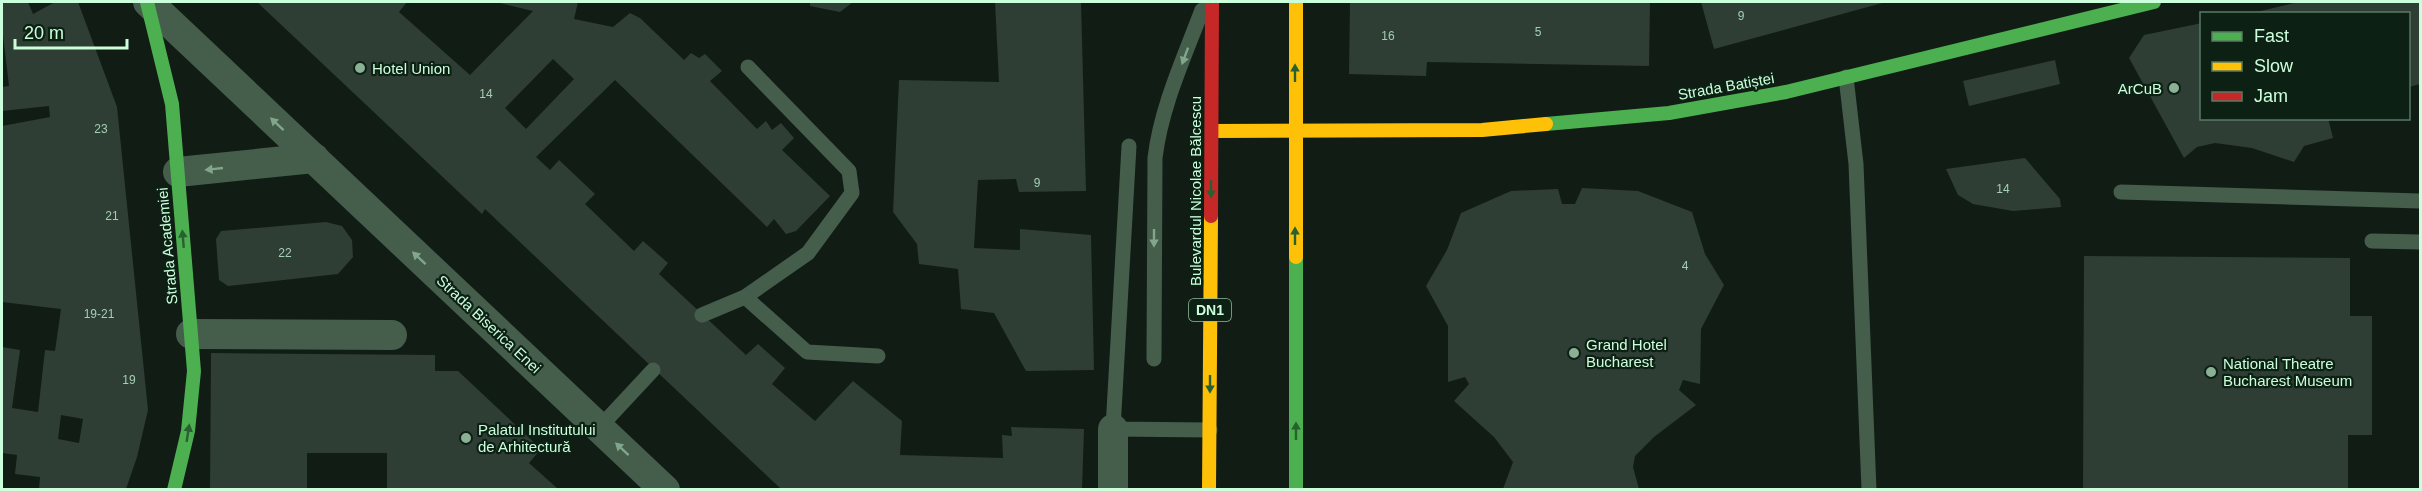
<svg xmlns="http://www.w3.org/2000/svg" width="2422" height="491" font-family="Arial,sans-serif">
<rect width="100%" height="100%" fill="#111c15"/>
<!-- building -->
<g fill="#2e3e35" fill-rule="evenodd">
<path d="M2,2h26l5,12 22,-12h23l39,105 31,303 -11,47 -11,32h-87l1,-12 -25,-3 2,-19 -15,-2v-106l18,3 -8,58 26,4 7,-62 10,1 6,-42 -59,-7v-176l48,-9 -1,-11 -47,5v-24l7,-1 -7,-59zM61,415l22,4 -4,24 -21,-4z"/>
<path d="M257,2h150l-8,10 71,63 63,-64 -37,-9h82l-4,17 39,8 17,-14 10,5 44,42 7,-7 8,5 6,-4 17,17 -12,10 47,48 9,-8 6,9 9,-7 13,15 -12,12 48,46 -34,35 -10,3 -12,-15 -7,8 -152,-147 -79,77 14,13 9,-10 36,34 -10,10 49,47 9,-10 25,22 -9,11 87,81 12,-11 27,24 -13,16 43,37 38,-40 49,40 -2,34 103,3 -1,-23 10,1 -1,-9 73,2 -2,60h-301l-296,-280 -3,5zM553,59l21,20 -48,50 -21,-21z"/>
<path d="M810,2h43l-13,10 -30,-6z"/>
<path d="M995,2h86l5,189 -67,1 -3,-13 -38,1 -4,68 46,2v-21l71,6 3,135 -68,1 -32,-58 -33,-4 -3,-40 -39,-5 -2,-20 -24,-32 6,-132 100,2z"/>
<path d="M1350,2h300l-1,64 -222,-4 -1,14 -77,-2z"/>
<path d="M1701,2h185l-172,47z"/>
<path d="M2298,2h122v82l-11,3v-73h-161z"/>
<path d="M2202,23v95h126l5,20 -29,8 -10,16 -42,-14 -37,-5 -18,4 -13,11 -55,-100 15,-23z"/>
<path d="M2055,60l5,24 -91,22 -6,-25z"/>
<path d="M2025,158l35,41 1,8 -48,4 -40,-7 -15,-9 -12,-26z"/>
<path d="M1582,188l56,3 54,21 13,42 19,31 -23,44 -1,55 -17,-4 -4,10 17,15 -42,32 -19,19 -2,11 6,22h-136l10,-27 -19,-25 -40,-36 15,-17 -4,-7 -17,5v-56l-22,-40 21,-36 14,-37 50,-22 47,-2 4,15h13z"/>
<path d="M326,222l16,4 10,14 1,17 -15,17 -110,12 -9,-6 -3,-41 5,-8z"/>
<path d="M2084,256l266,2v58h22v119h-24v54h-265z"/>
<path d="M211,353l224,2v16h23l83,78 -12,14 29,26h-171v-36h-80v36h-97z"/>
</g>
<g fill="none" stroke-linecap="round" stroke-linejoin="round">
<!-- lane -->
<g stroke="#455d4b" stroke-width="15">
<path d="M1846,77l10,87 13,326"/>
<path d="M1129,146l-16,283 97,1"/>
<path d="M2121,192l299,9"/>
<path d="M2372,241l48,1"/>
<path d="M745,297l63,-44 44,-60 -3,-22 -101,-104"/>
<path d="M702,315l43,-18 62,55 71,4"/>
<path d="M1154,359l1,-201c6,-51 29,-100 47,-148"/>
<path d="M599,428l54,-58"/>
</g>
<!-- street -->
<g stroke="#455d4b" stroke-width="30">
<path d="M148,2l517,488"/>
<path d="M178,172l136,-14"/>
<path d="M191,334l201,1"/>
<path d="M1113,429v61"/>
</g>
<!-- fast -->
<g stroke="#4caf50" stroke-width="14">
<path d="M147,2l25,102 22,267 -6,60 -14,59"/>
<path d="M1546,124l123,-11 117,-21 368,-90"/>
<path d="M1296,257v233"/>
</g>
<!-- slow -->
<g stroke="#ffc107" stroke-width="14">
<path d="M1296,2v255"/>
<path d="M1212,131l270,-1 64,-6"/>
<path d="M1209,490l2,-274"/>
</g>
<!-- jam -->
<path stroke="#c62828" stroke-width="14" d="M1211,216l1,-214"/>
</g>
<!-- one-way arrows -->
<defs><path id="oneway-solid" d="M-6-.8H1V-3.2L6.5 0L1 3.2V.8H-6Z" transform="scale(1.5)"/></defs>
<g fill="#81a68c">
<use href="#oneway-solid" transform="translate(1185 56) rotate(110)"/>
<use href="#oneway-solid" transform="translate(277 124) rotate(-137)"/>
<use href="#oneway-solid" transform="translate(214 169) rotate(174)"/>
<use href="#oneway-solid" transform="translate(1154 238) rotate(90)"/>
<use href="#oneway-solid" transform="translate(419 258) rotate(-137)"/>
<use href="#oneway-solid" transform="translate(622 449) rotate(-137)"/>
</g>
<g fill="#29602f">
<use href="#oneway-solid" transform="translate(1295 73) rotate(-90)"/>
<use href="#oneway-solid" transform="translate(1211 189) rotate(90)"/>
<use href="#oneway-solid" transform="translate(1295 236) rotate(-90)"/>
<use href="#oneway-solid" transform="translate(183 239) rotate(-95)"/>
<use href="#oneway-solid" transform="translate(1210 384) rotate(90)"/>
<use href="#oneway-solid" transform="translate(1296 431) rotate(-90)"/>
<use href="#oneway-solid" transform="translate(188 433) rotate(-81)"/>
</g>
<!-- markers -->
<g fill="#8ab096" stroke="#0d2014" stroke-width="2">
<circle cx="360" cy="68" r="6"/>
<circle cx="2174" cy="88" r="6"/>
<circle cx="1574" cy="353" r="6"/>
<circle cx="2211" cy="372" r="6"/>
<circle cx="466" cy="438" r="6"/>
</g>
<g text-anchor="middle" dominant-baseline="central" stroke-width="4.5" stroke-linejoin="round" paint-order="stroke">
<!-- number labels -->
<g font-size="12" fill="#a4cfb2">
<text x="1741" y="16">9</text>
<text x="1538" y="32">5</text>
<text x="1388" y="36">16</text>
<text x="486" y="94">14</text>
<text x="101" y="129">23</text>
<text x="1037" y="183">9</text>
<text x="2003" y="189">14</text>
<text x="112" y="216">21</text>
<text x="285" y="253">22</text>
<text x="1685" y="266">4</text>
<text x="99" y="314">19-21</text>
<text x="129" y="380">19</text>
</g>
<!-- shield labels -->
<rect fill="#0d2014" stroke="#92bca0" stroke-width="1.5" x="1189" y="299" width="42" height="22" rx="4.5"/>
<g font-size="14" font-weight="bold" fill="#cbffdc">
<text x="1210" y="310">DN1</text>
</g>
<!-- poi labels -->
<g font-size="15" fill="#cbffdc" stroke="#0d2014" text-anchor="start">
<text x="372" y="68">Hotel Union</text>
<text x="2162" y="88" text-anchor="end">ArCuB</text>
<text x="1586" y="344">Grand Hotel<tspan x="1586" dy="17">Bucharest</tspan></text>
<text x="2223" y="363">National Theatre<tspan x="2223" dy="17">Bucharest Museum</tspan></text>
<text x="478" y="429">Palatul Institutului<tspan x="478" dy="17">de Arhitectură</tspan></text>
</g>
<!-- street labels -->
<g font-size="15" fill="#cbffdc" stroke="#0d2014">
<text transform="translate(1726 86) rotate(-10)">Strada Batiștei</text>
<text transform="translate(1195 191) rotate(-90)">Bulevardul Nicolae Bălcescu</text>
<text transform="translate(167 246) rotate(-95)">Strada Academiei</text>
<text transform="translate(489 324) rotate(43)">Strada Biserica Enei</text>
</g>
</g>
<!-- border -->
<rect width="2422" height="491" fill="none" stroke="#cbffdc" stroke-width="6"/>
<!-- legend -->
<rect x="2200" y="12" width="210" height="108" fill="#0d2014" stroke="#597964" stroke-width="1.5"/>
<rect x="2212" y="32" width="30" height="9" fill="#4caf50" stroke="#597964" stroke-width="1.5"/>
<text x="2254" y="42" font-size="18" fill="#cbffdc">Fast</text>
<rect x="2212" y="62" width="30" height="9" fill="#ffc107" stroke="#597964" stroke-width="1.5"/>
<text x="2254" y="72" font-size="18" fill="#cbffdc">Slow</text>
<rect x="2212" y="92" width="30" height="9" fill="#c62828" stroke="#597964" stroke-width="1.5"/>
<text x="2254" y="102" font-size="18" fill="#cbffdc">Jam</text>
<!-- scale -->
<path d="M15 39v9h112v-9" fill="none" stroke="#cbffdc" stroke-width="3"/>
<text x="24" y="39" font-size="18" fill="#cbffdc" stroke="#0d2014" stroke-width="4.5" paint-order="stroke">20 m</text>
</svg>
